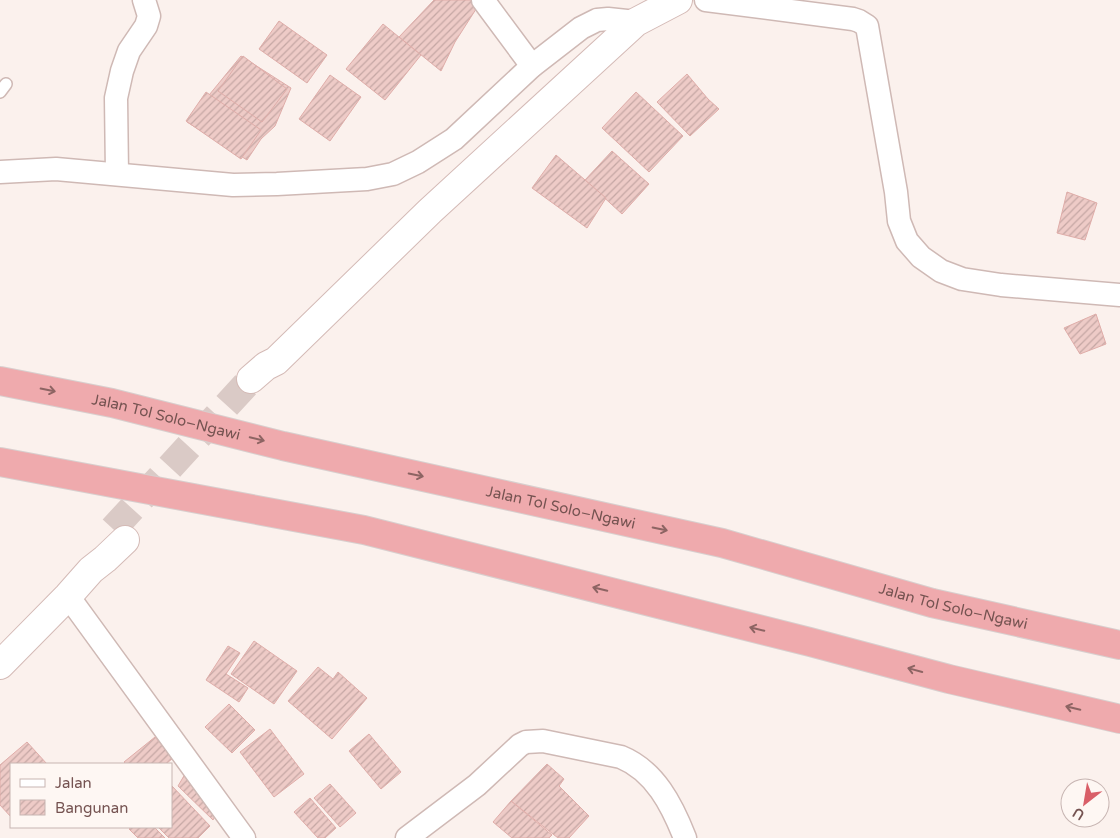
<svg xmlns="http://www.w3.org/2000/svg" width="1120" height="838" font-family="'Varela Round',sans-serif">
<defs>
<pattern id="building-hatch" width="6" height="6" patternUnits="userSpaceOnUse" patternTransform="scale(1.25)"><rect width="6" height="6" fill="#eecbc7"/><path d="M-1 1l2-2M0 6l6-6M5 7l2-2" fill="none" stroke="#c5a7a4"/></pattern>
</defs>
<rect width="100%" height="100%" fill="#fbf1ed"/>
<!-- building -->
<g fill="url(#building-hatch)" stroke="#dfada9">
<path d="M434,0h37l7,6 -23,36 -14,29 -42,-34z"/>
<path d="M279,21l48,34 -20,28 -48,-34z"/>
<path d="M383,24l38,31 -36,45 -39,-31z"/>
<path d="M241,56l50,32 -16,38 -14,13 -14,21 -60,-38z"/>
<path d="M243,56l44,33 -25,33 -44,-31z"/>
<path d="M687,74l21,25 11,10 -29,27 -33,-34z"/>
<path d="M330,75l31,22 -31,44 -31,-22z"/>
<path d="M206,92l55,38 -20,29 -55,-38z"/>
<path d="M636,92l47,44 -34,36 -47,-44z"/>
<path d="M612,151l37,33 -27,30 -37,-34z"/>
<path d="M556,155l50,43 -19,30 -55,-40z"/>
<path d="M1067,192l30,11 -12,37 -28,-7z"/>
<path d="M1096,314l10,30 -26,10 -16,-26z"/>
<path d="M254,641l43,30 -23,33 -43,-30z"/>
<path d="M228,646l12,7 -14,21 22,14 -9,14 -33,-22z"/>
<path d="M318,667l15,12 5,-7 29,26 -35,41 -44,-38z"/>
<path d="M229,704l26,26 -23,23 -27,-26z"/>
<path d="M270,729l34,45 -30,23 -34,-45z"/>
<path d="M369,734l32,38 -20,17 -32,-38z"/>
<path d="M155,737l18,21 -7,6h-40l-2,-2z"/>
<path d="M27,742l20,22h-36v53l-11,-12v-40z"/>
<path d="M547,764l17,15 -5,7 30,30 -20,22h-11l-47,-37z"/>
<path d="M188,769l38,26 -13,25 -35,-34z"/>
<path d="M330,784l26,29 -16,14 -26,-29z"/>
<path d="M172,786l38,40 -12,12h-29l-11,-11h13z"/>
<path d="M310,798l26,30 -11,10h-7l-24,-26z"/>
<path d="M511,801l41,34 -3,3h-37l-19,-16z"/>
<path d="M132,827h22l11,11h-27l-9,-9z"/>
</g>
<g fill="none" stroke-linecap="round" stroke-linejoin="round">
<!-- secondary-tunnel -->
<path stroke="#dacac6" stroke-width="28" stroke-dasharray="28 14" stroke-linecap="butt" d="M113,529l138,-150"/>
<!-- lane casing -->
<g stroke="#cfb9b5" stroke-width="14">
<path id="lane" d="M0,92l6,-8"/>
</g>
<!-- street casing -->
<g stroke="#cfb9b5" stroke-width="25">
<g id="street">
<path d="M483,0l49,66"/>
<path d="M706,0l147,19 6,2 8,5 29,166 3,29 8,20 14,16 20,14 21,8 39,6 119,10"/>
<path d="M0,172l56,-3 177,16 44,-1 90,-5 26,-5 25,-12 36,-23 78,-73 49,-38 16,-8 11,-1 28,3"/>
<path d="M117,174l-1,-76 6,-27 7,-20 17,-25 3,-10 -5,-16"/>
<path d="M68,596l176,242"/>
<path d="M407,838l70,-53 43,-40 6,-3 17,-1 78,16c34,14 51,48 64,81"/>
</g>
</g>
<!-- secondary casing -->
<g stroke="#d4bab6" stroke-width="30">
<g id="secondary">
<path d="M251,379l15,-13 10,-5 154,-150 206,-189 42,-22"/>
<path d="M0,665l68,-69 23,-26 14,-11 20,-19"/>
</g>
</g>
<!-- highway casing -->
<g stroke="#d8cfce" stroke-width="30">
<g id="highway">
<path id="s1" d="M0,381l112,22 171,43 439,97 210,60 188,42"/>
<path d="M0,462l364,68 446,112 139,37 171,40"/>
</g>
</g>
<!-- lane -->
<use href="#lane" stroke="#fff" stroke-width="11"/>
<!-- street -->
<use href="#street" stroke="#fff" stroke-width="22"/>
<!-- secondary -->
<use href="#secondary" stroke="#fff" stroke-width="28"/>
<!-- highway -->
<use href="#highway" stroke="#efaaad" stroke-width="28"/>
</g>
<!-- one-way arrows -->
<defs><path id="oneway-shaft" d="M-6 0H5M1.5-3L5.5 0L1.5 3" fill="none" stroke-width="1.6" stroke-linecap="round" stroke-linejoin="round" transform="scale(1.25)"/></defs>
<g stroke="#8d6463">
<use href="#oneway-shaft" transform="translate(48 390) rotate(11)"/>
<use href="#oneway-shaft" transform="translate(257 439) rotate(14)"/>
<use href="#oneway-shaft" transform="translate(416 475) rotate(12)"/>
<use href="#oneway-shaft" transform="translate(660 529) rotate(12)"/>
<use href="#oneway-shaft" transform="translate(600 589) rotate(-166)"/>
<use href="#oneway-shaft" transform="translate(757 629) rotate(-166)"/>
<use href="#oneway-shaft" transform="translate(915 670) rotate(-165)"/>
<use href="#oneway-shaft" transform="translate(1073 708) rotate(-167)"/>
</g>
<g text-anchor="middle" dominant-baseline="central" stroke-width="4" stroke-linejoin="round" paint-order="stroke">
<!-- street labels -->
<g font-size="15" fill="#755351" stroke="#fef7f3">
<text stroke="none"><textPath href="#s1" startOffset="170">Jalan Tol Solo–Ngawi</textPath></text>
<text stroke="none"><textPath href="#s1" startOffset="575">Jalan Tol Solo–Ngawi</textPath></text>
<text stroke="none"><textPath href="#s1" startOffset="980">Jalan Tol Solo–Ngawi</textPath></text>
</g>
</g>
<!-- legend -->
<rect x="10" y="763" width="162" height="65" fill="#fef7f3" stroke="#c7b5b2"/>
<rect x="20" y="779" width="25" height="8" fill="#ffffff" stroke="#c7b5b2"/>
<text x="55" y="788" font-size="15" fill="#755351">Jalan</text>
<rect x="20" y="800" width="25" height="15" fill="url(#building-hatch)" stroke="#c7b5b2"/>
<text x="55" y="813" font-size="15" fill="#755351">Bangunan</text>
<!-- north arrow -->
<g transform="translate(1085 803) rotate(211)"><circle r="24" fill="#fef7f3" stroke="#c7b5b2"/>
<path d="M0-4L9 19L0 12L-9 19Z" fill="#d95f68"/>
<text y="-8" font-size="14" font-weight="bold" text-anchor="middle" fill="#755351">U</text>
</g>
</svg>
